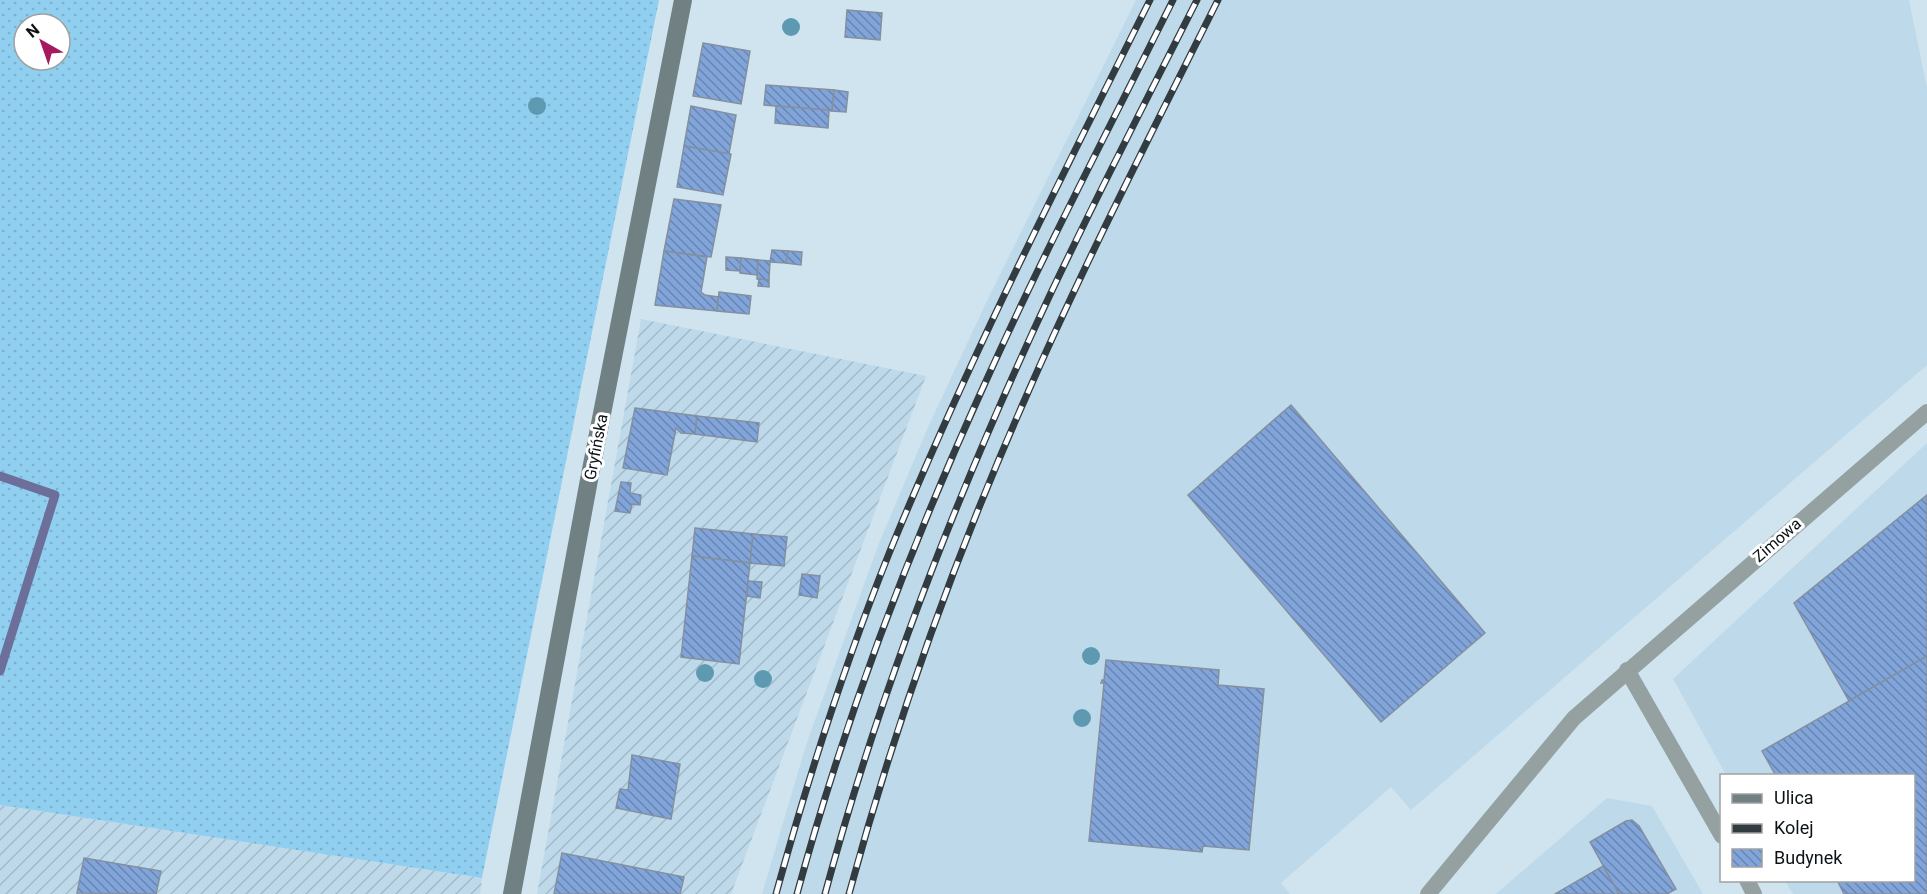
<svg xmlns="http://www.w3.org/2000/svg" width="1927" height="894" font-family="Roboto,sans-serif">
<defs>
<pattern id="industrial-furrows" width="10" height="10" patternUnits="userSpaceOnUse" patternTransform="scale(1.5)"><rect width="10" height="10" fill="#bedaea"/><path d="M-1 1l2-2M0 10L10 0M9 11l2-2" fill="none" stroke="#a2bac8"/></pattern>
<pattern id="grass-dots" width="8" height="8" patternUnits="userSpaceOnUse" patternTransform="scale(1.5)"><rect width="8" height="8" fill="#91cff0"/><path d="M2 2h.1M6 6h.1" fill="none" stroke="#7cb1cd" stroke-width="1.8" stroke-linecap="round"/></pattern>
<pattern id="building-back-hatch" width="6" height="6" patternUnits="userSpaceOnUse" patternTransform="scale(1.5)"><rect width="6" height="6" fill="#81a5da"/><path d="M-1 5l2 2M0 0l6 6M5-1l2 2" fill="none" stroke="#6885b0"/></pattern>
</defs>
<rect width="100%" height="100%" fill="#cfe4ef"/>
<!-- built -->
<g fill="#bedaea">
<path d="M1136,0h773l18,88v277l-516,445 -20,-23 -110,96 9,11h-528l44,-149 73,-202 50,-118 55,-118z"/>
<path d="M1927,443v451h-134l-8,-13 129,-1v-104l-188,-1 -53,-96z"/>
<path d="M1607,798l45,8 51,88h-207z"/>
</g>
<!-- industrial -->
<g fill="url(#industrial-furrows)">
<path d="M641,319l285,57 -195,518h-194z"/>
<path d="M0,805l482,73 -2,16h-480z"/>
</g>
<!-- grass -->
<path fill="url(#grass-dots)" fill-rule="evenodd" d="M0,0h659l-177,878 -482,-73zM24,24h36v36h-36z"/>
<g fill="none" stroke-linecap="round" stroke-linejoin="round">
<!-- stream -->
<path stroke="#6c6f9a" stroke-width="9" d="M0,476l55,19 -55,176"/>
</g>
<!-- building -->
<g fill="url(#building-back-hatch)" stroke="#848f9f" stroke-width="1.5">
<path d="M847,10l35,3 -2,27 -35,-3z"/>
<path d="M703,43l47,8 -9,53 -48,-8z"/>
<path d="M766,85l68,5 -2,21 -68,-6z"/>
<path d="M834,90l14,2 -2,20 -14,-1z"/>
<path d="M691,106l45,9 -7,39 -45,-8z"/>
<path d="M776,106l53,4 -1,18 -53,-5z"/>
<path d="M684,146l47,8 -8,41 -46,-8z"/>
<path d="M674,199l47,6 -10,52 -47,-6z"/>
<path d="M772,250l16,1 -2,12 -16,-1z"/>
<path d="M664,251l43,6 -6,35 4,3 13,2 -1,14 -62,-6z"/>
<path d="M788,251l14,1 -1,13 -15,-2z"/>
<path d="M726,257l15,1 -1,13 -14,-1z"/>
<path d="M741,258l17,2 -1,15 -17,-2z"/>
<path d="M758,260l12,1 -1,19 -12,-1z"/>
<path d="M759,279l10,1v7l-11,-1z"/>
<path d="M719,292l32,4 -2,18 -32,-3z"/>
<path d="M1291,405l194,228 -104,89 -193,-227z"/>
<path d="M635,408l62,8 -2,18 -14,-1 -5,-5 -9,47 -44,-7z"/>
<path d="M697,416l62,7 -2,19 -62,-8z"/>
<path d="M621,482l10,1 -1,10 11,2 -1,10 -8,-1 -2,9 -15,-2z"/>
<path d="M1927,495v161l-78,45 -55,-98z"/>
<path d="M695,528l58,6 -3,29 -58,-7z"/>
<path d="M753,534l34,3 -3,29 -34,-3z"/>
<path d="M692,556l58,7 -11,101 -58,-7z"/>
<path d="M802,574l18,2 -3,22 -18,-3z"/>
<path d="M748,581l14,1 -2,16 -13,-2z"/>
<path d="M1927,656v238h-83l-7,-14h77v-104h-138l-14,-25z"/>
<path d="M1106,660l113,10 -1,15 46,4 -15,161 -46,-4 -1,6 -113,-11 15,-158h-3l1,-3h2z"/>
<path d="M632,755l48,9 -9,55 -55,-11 4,-19 8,1z"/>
<path d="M1632,820l7,6 37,63 -9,5h-48l-29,-52 36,-21z"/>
<path d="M562,853l122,24 -4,17h-126z"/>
<path d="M84,858l77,13 -5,23 -79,-1z"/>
<path d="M1603,866l16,28h-64z"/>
</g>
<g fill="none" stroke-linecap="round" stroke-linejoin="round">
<!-- lane -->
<g stroke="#95a0a1" stroke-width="16">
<path d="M1627,670l95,166"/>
<path d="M1747,880l7,14"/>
<path d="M1428,894l146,-176 353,-306"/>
</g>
<!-- secondary -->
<path stroke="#718083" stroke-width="18" d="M512,894l77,-414 94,-480"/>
<!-- rail casing -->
<g stroke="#313b40" stroke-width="7">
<g id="rail">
<path d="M776,894c32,-116 69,-231 114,-343 77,-188 169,-369 260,-551"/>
<path d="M797,894c48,-176 113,-347 189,-513 58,-129 124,-254 187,-381"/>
<path d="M825,894c55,-205 134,-405 224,-597 47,-100 98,-198 148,-297"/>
<path d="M849,894c46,-169 105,-335 176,-495 59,-135 127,-267 193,-399"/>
</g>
</g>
<!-- rail -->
<use href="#rail" stroke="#fff" stroke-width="4.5" stroke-dasharray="14" stroke-linecap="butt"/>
</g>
<!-- trees -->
<g fill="#5d9ab2">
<circle cx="791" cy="27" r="9"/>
<circle cx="537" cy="106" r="9"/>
<circle cx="1091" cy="656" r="9"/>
<circle cx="705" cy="673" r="9"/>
<circle cx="763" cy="679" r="9"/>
<circle cx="1082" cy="718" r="9"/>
</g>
<g text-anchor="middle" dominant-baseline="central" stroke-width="6" stroke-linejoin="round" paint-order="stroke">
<!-- street labels -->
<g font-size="16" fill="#0c1317" stroke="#fff">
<text transform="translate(596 447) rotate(-79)">Gryfińska</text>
<text transform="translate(1777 540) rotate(-41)">Zimowa</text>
</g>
</g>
<!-- legend -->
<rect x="1720" y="774" width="195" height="108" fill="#ffffff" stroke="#9ea1a2" stroke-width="1.5"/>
<rect x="1732" y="794" width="30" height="9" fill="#718083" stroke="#9ea1a2" stroke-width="1.5"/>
<text x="1774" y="804" font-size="18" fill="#0c1317">Ulica</text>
<rect x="1732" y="824" width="30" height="9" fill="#313b40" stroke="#9ea1a2" stroke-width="1.5"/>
<text x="1774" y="834" font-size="18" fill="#0c1317">Kolej</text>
<rect x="1732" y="849" width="30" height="18" fill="url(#building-back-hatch)" stroke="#9ea1a2" stroke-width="1.5"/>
<text x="1774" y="864" font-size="18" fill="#0c1317">Budynek</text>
<!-- north arrow -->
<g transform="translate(42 42) rotate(320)"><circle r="28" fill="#ffffff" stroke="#9ea1a2" stroke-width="1.5"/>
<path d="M0-4.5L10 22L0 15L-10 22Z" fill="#a6195d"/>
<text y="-9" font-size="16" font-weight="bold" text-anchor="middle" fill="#0c1317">N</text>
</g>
</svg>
